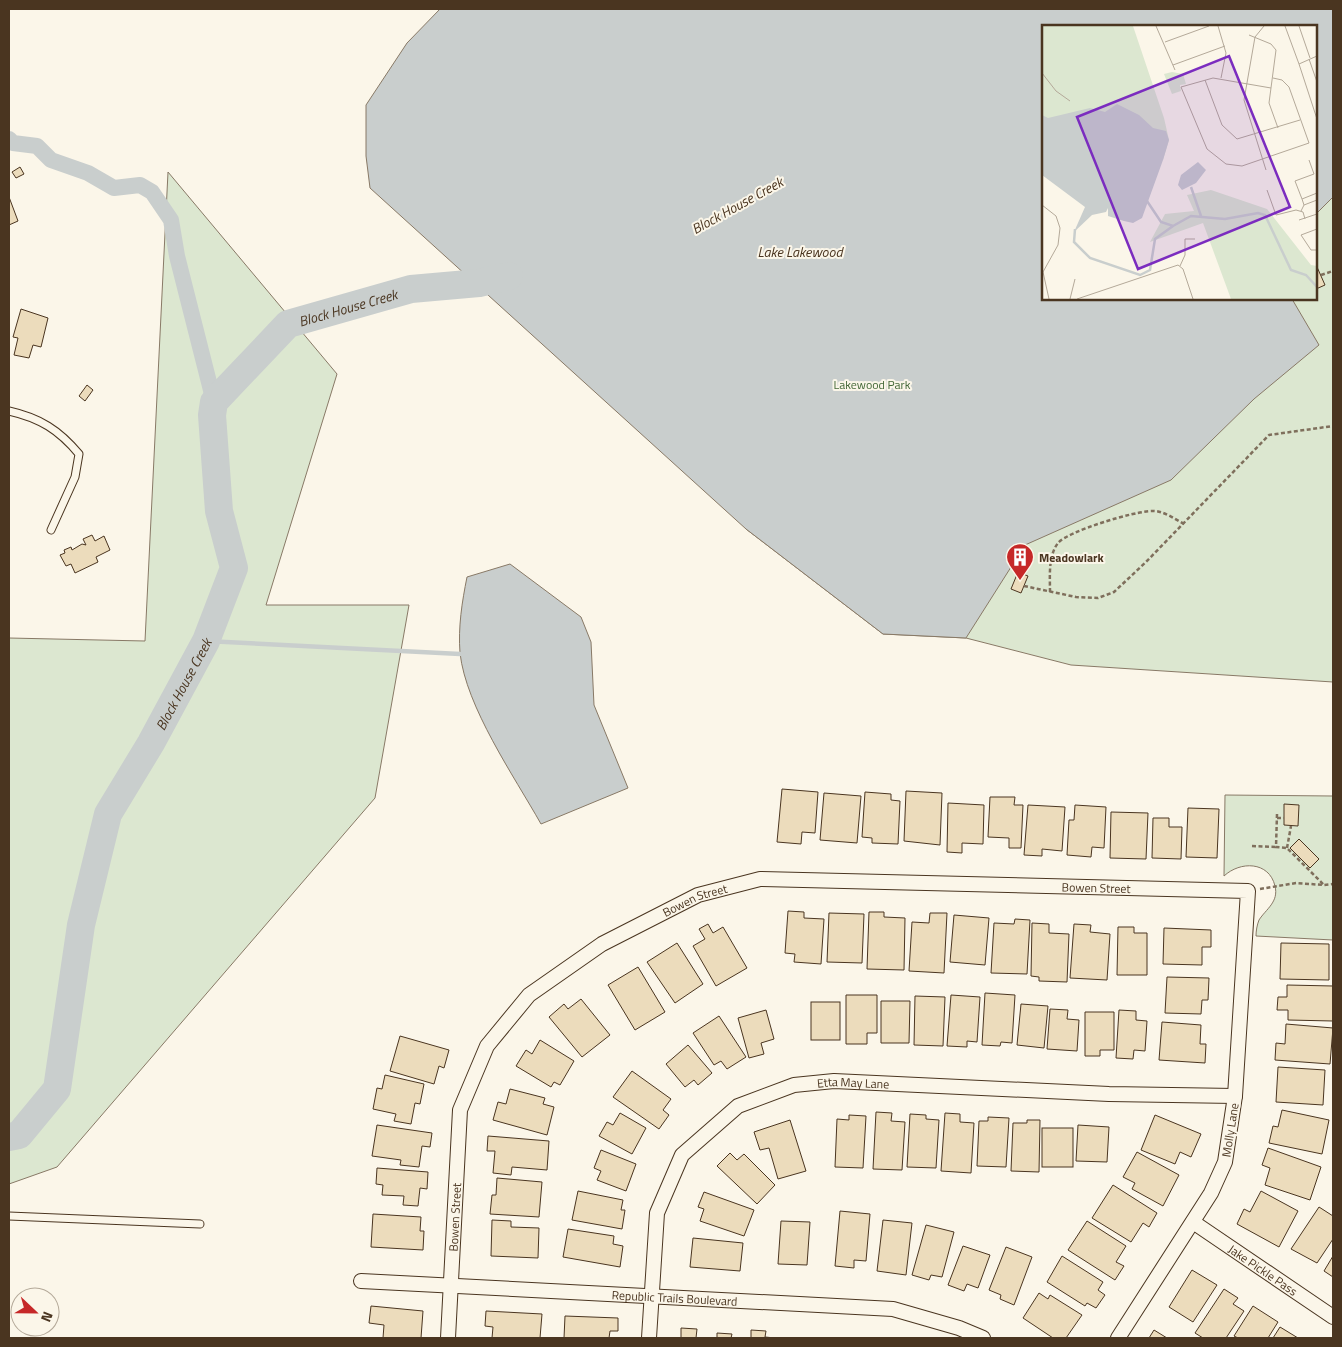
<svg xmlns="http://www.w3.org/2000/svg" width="1342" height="1347" font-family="'Titillium Web',sans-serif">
<rect width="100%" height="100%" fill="#fbf6e9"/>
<!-- green -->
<g fill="#dce7d0" stroke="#887966" fill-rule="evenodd">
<path d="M1333,9v673l-262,-17 -105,-27 -83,-4 -137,-105 161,-515zM1043,26h273v273h-273z"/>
<path d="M168,172l169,202 -71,231h143l-34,193 -318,369 -48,17v-546l136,3z"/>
<path d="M1225,795l108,1v144l-77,-4c0,-5 1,-11 3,-16 7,-11 20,-18 16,-34 -6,-25 -35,-25 -51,-10z"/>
</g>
<!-- water -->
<g fill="#c9cecd" stroke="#887966">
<path d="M440,9h893v188l-17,17v-188h-273v273h249l27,46 -65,54 -83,81 -146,65 -59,93 -83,-4 -137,-105 -376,-341 -4,-32v-51l41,-62z"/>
<path d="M510,564l71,53 10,25 3,63 34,83 -87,36c-27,-48 -75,-117 -81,-171 -2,-26 2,-51 7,-76z"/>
</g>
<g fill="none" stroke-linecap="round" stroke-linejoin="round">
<!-- stream -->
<path stroke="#c9cecd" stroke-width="4.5" d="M206,641l254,13"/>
<!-- canal -->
<path stroke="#c9cecd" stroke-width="16" d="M9,139l4,4 24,3 14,14 37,13 26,15 26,-3 12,7 19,28 6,36 37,146"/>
<!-- river -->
<path stroke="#c9cecd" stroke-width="28" id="s1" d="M9,1137l10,-2 38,-46 24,-164 27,-111 43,-71 55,-102 28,-73 -15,-57 -7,-96 2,-13 74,-78 123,-35 68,-6 30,-7"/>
</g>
<!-- building -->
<g fill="#ecdcbc" stroke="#4a3520">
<path d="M20,167l4,7 -8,4 -4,-6z"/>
<path d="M9,197l9,24 -9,4z"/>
<path d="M1317,267l8,18 -9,4v-21z"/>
<path d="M21,309l27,9 -7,29 -8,-2 -4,13 -15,-3 4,-17 -5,-1z"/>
<path d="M87,385l6,5 -8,11 -6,-5z"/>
<path d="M92,535l3,6 9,-5 6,14 -14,7 2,5 -23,11 -4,-9 -5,2 -6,-11 5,-2 -1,-3 7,-3 1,3 10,-6 4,1 -3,-6z"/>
<path d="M1018,572l10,4 -7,17 -10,-4z"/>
<path d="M782,789l36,3 -3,41 -13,-1 -1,12 -24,-2z"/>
<path d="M906,791l36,2 -2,52 -36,-4z"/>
<path d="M865,792l26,2v6l9,1 -2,43 -26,-1v-5l-10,-1z"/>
<path d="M824,793l37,3 -4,47 -37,-3z"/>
<path d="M990,797h25l-1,8h9l-2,43h-12v-10l-21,-1z"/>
<path d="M948,803l36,2 -1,39 -21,-1v10l-15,-1z"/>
<path d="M1284,804l15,1 -1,21 -14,-1z"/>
<path d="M1028,805l37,2 -3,44 -20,-2v7l-18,-1z"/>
<path d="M1075,805l31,2 -2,41 -12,-1 -1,10 -24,-2 2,-35h5z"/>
<path d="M1188,808l31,1 -2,49 -31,-1z"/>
<path d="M1111,812l37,1 -2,46 -36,-1z"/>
<path d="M1153,818h16v9h13l-1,32 -29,-1z"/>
<path d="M1299,839l20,20 -9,9 -20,-20z"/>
<path d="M788,911l16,1v6l20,1 -3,45 -27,-2 1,-8 -10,-1z"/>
<path d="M869,912h15v5l21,1 -1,52 -37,-1z"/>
<path d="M829,913l35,1 -2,49 -35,-1z"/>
<path d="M930,913h17l-3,60 -35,-2 3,-49 17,1z"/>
<path d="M954,915l35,3 -4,47 -35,-3z"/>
<path d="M1015,919l15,1 -3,54 -36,-1 3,-50 20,1z"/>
<path d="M1032,923l17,1v9l20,1 -2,48 -28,-1v-4l-8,-1z"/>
<path d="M708,924l5,9 10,-6 24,41 -31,18 -23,-40 12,-7 -6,-10z"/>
<path d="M1074,924l17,1 -1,7 20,2 -3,46 -37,-2z"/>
<path d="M1118,927h16v6h13v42h-30z"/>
<path d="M1164,928l47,2v17h-9v18l-39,-1z"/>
<path d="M677,943l26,41 -28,19 -28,-41z"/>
<path d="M1281,943l48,1v36l-49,-1z"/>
<path d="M638,967l27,45 -30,18 -27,-45z"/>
<path d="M1167,977l42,1 -1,22h-6l-1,14 -36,-1z"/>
<path d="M1287,985l46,1v35l-45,-1v-10h-11l1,-13h9z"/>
<path d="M985,993l30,2 -3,48 -11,-1 -1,4 -18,-1z"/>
<path d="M846,995h31v38h-10v11h-21z"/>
<path d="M951,995l29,2 -3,45 -10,-1v6l-20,-1z"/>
<path d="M915,996l30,1 -2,49 -29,-1z"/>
<path d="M581,999l29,36 -28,22 -33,-40 15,-13 4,5z"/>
<path d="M881,1001h29l-1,42h-28z"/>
<rect x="811" y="1002" width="29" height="38"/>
<path d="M1021,1004l27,2 -4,42 -27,-3z"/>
<path d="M1050,1009l18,1 -1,9 12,1 -2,31 -30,-2z"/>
<path d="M766,1010l8,29 -13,4 3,11 -15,4 -11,-40z"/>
<path d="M1119,1010l17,1v9l11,1 -2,30 -11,-1 -1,9 -17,-1z"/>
<path d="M1085,1012h29v38h-14v6h-15z"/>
<path d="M719,1016l27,41 -19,12 -6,-8 -7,4 -21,-32z"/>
<path d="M1162,1022l39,3 -1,19h6l-1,19 -46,-3z"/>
<path d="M1286,1024l47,4 -3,36 -55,-4 1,-17 9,1z"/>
<path d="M400,1036l49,14 -5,18 -5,-2 -5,18 -44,-13z"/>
<path d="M540,1040l34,21 -14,24 -6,-3 -3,5 -35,-21 10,-16 6,4z"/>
<path d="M688,1045l24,28 -14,12 -4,-5 -9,7 -19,-23z"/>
<path d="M1278,1067l47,3 -2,35 -47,-3z"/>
<path d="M632,1071l39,28 -8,11 6,5 -10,14 -46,-32z"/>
<path d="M385,1075l39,9 -4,20 -5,-1 -4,21 -17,-3 2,-7 -23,-5 4,-21 5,1z"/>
<path d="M510,1089l35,9 -2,6 11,3 -7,28 -54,-15 5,-18 8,2z"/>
<path d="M1282,1110l47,10 -7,34 -53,-11 4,-17 5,1z"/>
<path d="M876,1112l16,1 -1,8 14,1 -3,48 -29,-1z"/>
<path d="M620,1113l26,15 -14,26 -33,-18 8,-14 6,3z"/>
<path d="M945,1113l15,1v8l14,1 -3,50 -30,-2z"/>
<path d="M910,1114l16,1v4l13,1 -3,48 -29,-1z"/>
<path d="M849,1115l17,1 -3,52 -28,-1 2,-48 12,1z"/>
<path d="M1155,1115l46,19 -10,23 -11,-5 -5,12 -34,-14z"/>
<path d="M988,1117l21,1 -3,49 -29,-1 2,-45h9z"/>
<path d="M790,1120l16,51 -28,8 -9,-31 -9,2 -6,-18z"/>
<path d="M1027,1120h13l-1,52 -28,-1 2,-48h14z"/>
<path d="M377,1125l55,8 -2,14 -8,-1 -3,21 -19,-2 1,-5 -29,-4z"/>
<path d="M1078,1125l31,2 -2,35 -31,-1z"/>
<rect x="1042" y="1128" width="31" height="39"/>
<path d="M488,1136l61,5 -2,29 -35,-3 -1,8 -18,-2 2,-22h-8z"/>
<path d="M1268,1148l53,19 -11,33 -45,-15 5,-17 -8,-3z"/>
<path d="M601,1150l35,14 -10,27 -29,-11 4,-9 -7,-3z"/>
<path d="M1137,1152l42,23 -16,31 -31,-17 3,-6 -12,-6z"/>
<path d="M730,1153l7,7 7,-6 31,31 -18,19 -40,-38z"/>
<path d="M377,1168l51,4 -1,17 -7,-1 -2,18 -15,-1 1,-9 -22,-1 1,-10 -7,-1z"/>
<path d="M497,1178l45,4 -3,35 -49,-3 2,-19h4z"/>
<path d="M1113,1185l44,28 -8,14 -6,-4 -12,19 -39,-24z"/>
<path d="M578,1191l45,9 -2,10h4l-3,19 -50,-9z"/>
<path d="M1261,1191l37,20 -19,36 -42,-23 7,-15 6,3z"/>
<path d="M704,1192l50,18 -10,26 -44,-15 4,-12 -6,-2z"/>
<path d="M1319,1207l14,9v23l-16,24 -26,-14z"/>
<path d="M840,1211l30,3 -4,47 -12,-1v8l-19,-2z"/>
<path d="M373,1214l48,3 -1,14h4l-1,19 -52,-3z"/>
<path d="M492,1220l19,1v6l28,1 -1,30 -47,-2z"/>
<path d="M883,1220l29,3 -6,52 -29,-4z"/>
<path d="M781,1221l29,1 -3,43 -29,-1z"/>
<path d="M1087,1221l39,25 -10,16 8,4 -9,14 -47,-30z"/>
<path d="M926,1225l28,7 -12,45 -11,-2 -2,5 -17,-5z"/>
<path d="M568,1229l46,7 -1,8 10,2 -3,21 -57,-10z"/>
<path d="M693,1238l50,5 -3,28 -50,-4z"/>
<path d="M963,1246l27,9 -12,33 -11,-4 -3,7 -16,-6z"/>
<path d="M1006,1247l26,10 -18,48 -14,-6 1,-4 -12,-5z"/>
<path d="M1062,1256l41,26 -5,8 7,5 -9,13 -9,-5 -2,3 -38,-24z"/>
<path d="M1333,1256v21l-9,-6z"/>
<path d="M1192,1270l25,15 -24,37 -24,-15z"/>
<path d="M1224,1289l14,9 -5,6 11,7 -18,27h-23l-8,-5z"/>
<path d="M1039,1293l9,6 2,-4 32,20 -16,23h-13l-30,-20z"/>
<path d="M371,1306l52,5 -2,27h-38l1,-13 -15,-2z"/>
<path d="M1253,1306l25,16 -10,16h-30l-4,-2z"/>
<path d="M486,1311l56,3 -2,24h-48l1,-11 -8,-1z"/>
<path d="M565,1316l53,2v13h-8l-1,7h-45z"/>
<path d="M1280,1327l18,11h-25z"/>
<path d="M681,1328l16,1 -1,9h-15z"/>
<path d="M751,1330l15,1 -1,6 10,1h-24z"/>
<path d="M1154,1330l13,8h-18z"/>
<path d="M717,1333l15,1 -1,4h-14z"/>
</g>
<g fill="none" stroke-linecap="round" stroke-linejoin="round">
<!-- service casing -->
<g stroke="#4a3520" stroke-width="9">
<g id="service">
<path d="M9,411c31,7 50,19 70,43l-4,23 -24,53"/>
<path d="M9,1216l191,8"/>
</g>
</g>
<!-- minor casing -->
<g stroke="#4a3520" stroke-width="16">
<g id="minor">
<path id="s2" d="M1193,1222l140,95"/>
<path id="s3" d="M361,1281l532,28 66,19 24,10"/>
<path id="s4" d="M448,1338l12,-228 27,-64 42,-51 73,-51 96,-49 62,-16 488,12 -13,205 -10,66 -14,31 -93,145"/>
<path id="s5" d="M649,1338l8,-125 25,-58 56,-49 56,-21 40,-4 275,13 126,2"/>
</g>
</g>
<!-- path -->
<g stroke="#7f6f5c" stroke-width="2.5" stroke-dasharray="4 2.5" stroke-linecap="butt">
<path d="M1321,275l12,-4"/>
<path d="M1024,586l52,11 22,1 16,-6 32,-30 123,-127 64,-9"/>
<path d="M1050,592c0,-16 -2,-36 8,-49 10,-12 77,-32 94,-32 10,-1 23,8 32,13"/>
<path d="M1277,814l-1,33 11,1 37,37"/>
<path d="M1277,818h7"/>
<path d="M1252,846l24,1"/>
<path d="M1287,848l4,-22"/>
<path d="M1260,889l36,-6 28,2 9,-1"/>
</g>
<!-- service -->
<use href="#service" stroke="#fbf6e9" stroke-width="7"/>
<!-- minor -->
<use href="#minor" stroke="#fbf6e9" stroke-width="14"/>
</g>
<!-- icons -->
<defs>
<g id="building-pin" transform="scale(1.4375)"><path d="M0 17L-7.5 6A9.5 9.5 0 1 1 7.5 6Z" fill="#c62828" stroke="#fbf6e9"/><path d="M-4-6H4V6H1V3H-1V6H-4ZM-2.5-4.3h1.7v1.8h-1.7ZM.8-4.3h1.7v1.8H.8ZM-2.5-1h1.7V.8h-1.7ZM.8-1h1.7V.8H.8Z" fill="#fff"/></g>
</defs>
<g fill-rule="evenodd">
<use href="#building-pin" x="1020" y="557"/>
</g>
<g text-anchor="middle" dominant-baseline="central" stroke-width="4" stroke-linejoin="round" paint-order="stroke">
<!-- park labels -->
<g font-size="12" fill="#436837" stroke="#fbf6e9">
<text x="872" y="384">Lakewood Park</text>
</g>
<!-- poi labels -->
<g font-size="12" font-weight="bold" fill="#4a3520" stroke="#fbf6e9" text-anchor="start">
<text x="1039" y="557">Meadowlark</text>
</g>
<!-- street labels -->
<g font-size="12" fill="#4a3520" stroke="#fbf6e9">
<text stroke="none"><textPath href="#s4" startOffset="961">Bowen Street</textPath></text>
<text stroke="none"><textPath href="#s4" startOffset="556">Bowen Street</textPath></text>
<text stroke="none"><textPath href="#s5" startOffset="382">Etta May Lane</textPath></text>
<text transform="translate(1230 1130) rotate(-81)">Molly Lane</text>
<text stroke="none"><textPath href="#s4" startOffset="121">Bowen Street</textPath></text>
<text stroke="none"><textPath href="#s2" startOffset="85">Jake Pickle Pass</textPath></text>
<text stroke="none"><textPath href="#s3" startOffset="314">Republic Trails Boulevard</textPath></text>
</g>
<!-- water labels -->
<g font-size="14" font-style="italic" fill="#4a3520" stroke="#fbf6e9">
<text transform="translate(737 205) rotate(-29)">Block House Creek</text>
<text x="800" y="251">Lake Lakewood</text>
<text stroke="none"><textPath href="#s1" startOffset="965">Block House Creek</textPath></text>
<text stroke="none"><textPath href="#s1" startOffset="500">Block House Creek</textPath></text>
</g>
</g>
<!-- overview -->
<g transform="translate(1042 25)">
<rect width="275" height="275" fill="#fbf6e9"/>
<path d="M0,1h91l31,92 5,22 -6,20 -121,-27zM130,47l11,2 3,10 -6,1 1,6 -9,3 -8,-20zM169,165l56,19 44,56 6,1v33h-86l-28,-76 -53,19 15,-28 29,-3 -7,-16z" fill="#dce7d0"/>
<path d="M75,79l22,11 14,13 13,3 3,9 -6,20 -21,58 -9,5 -9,-2 -16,-5v-8l-2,4 -14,3 -18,17 11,-25 -43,-32v-60l6,3 42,-10 15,4zM156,137l8,8 -10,13 -14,7 -4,-5 3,-10z" fill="#c9cecd"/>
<path fill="none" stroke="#c9cecd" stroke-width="2.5" d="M149,162l10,29M105,176l14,21 12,4 18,-10 34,3 33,-6 7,2 26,55 15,5 11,12M33,204l-1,13 16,16 50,17 10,-5 5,-31 18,-13"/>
<path fill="none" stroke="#b4a999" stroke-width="1" d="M114,1l19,44M176,1l8,27 -5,25M222,1l-9,11 -11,63 22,70M243,1l14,38M257,1l11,32M207,10l22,9 5,6 -7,53 9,25M123,17l44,-16M275,31l-18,8 18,55M267,34l8,23M131,40l52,-19M0,48l14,18 14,10M163,55l17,45 15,14 63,-19M229,63l-58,-10 -32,9 26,62 19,15 16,2 67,-23 -20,-56 -7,-7 -9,-2M225,165l9,25 20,-5 7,2 2,7M260,174l-7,-18 19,-7 -5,-14M0,180l14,11 4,12 -2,17 -15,27 6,27M262,180l-2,-6 15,-6M259,186l3,-6 13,-5M257,195l18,-6M275,204l-16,6 10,15h6M138,241l5,-11v-16h10M28,274l5,-20M35,274l101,-34 5,4 10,30"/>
<path fill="#7b2cbf" fill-opacity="0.15" stroke="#7b2cbf" stroke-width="2.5" d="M187,31l61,151 -152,62 -61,-152z"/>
<rect width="275" height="275" fill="none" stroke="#4a3520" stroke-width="2.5"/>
</g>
<!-- border -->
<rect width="1342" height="1347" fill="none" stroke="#4a3520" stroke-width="20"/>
<!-- north arrow -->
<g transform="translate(35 1312) rotate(112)"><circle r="24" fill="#fbf6e9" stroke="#b4a999"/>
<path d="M0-4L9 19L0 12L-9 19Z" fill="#c62828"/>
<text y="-8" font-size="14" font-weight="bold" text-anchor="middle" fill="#4a3520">N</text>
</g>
</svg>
